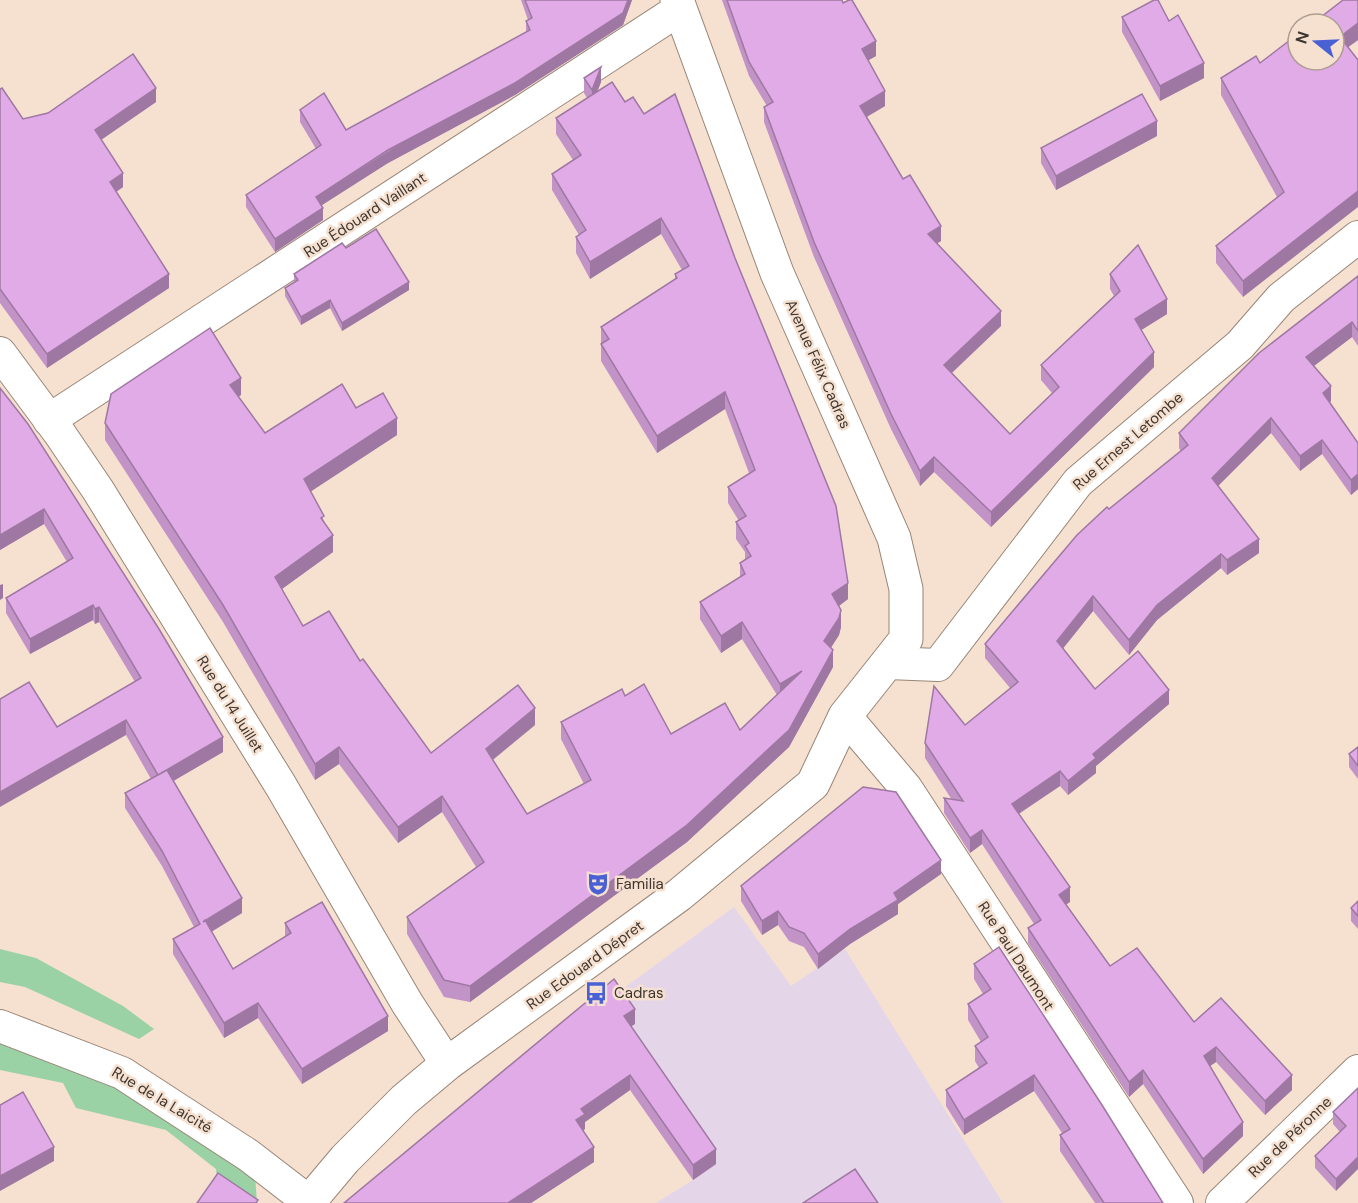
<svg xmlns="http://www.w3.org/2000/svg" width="1358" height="1203" font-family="'DM Sans',sans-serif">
<rect width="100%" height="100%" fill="#f6e1d1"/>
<!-- commercial -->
<path fill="#e4d6e8" d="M734,907l57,79 54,-37 158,254h-347l37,-23 -88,-178z"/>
<!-- green -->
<g fill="#9ad1a5">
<path d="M0,949l36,9 87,48 31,23 -15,10 -114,-52 -25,-5z"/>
<path d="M0,1040l117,46 138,89 2,28 -39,-17 -2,-17 -50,-39 -90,-22 -13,-25 -63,-13z"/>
</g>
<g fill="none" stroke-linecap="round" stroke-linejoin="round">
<!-- street casing -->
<g stroke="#988577" stroke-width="34">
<g id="street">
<path d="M0,353l60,81 38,56 183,296 126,217 40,61"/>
<path d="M49,420l631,-411"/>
<path d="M888,663l50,2 140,-183 162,-137 41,-47 77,-61"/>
<path d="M845,716l61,72 271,415"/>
<path d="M0,1026l122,47 126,82 61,47"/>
<path d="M1222,1203l136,-132"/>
</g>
</g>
<!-- secondary casing -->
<g stroke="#988577" stroke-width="35">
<path id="secondary" d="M308,1203l37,-44 59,-59 43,-36 232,-169 134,-111 32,-68 61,-77v-50l-12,-51 -117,-265 -100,-273"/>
</g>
<!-- street -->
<use href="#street" stroke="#fff" stroke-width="32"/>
<!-- secondary -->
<use href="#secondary" stroke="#fff" stroke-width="33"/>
</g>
<!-- wall -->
<g fill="#c293c7">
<path d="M521,0h111l-9,25 -108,70 -127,68 -67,42 2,15 -48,32 -29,-45v-12l70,-46 -16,-27v-12l46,20 180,-98v-11l2,-1z"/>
<path d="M722,0h120l34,56 -8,4 17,46 -19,11 75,124 -4,2 64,83 -49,47 58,61 42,-41 -11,-13v-15l73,-69 -4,-7v-15l57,40 -26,16 13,37 -163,160 -57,-55 -14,14 -29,-57 -77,-172 -50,-135v-15l3,-1 -18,-30z"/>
<path d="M1358,0v40l-10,7 -105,250 -27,-34v-17l61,-49 -56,-102v-17l39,-15z"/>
<path d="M1122,17l47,4 35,57 -44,23 -38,-69z"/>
<path d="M584,78l17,4 -4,10 15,-10 236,517 -9,7 2,21 -2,8 -8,13 2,19 -44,80 -102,95 -217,160 -26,-5 -37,-63v-17l69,-50 -34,-55 -44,31 -59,-79 -24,16 -92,-158 -118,-182v-17l136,-28 -3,2 27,36 91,-25 41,27 -87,56 14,30 9,31 -51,37 21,37 57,35 71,92 104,-28 -42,35 34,54 57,-30 -23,-45v-17l64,-26 46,38 69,-4 37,-35 -35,-56 -21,14 -21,-34v-17l40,-25v-14l5,-3v-8l-9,-13v-17l3,-1 -11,-18v-16l21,-14 -24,-64 -68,44 -56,-92v-34l74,-47v-6l7,-4 -21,-36 -71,45 -14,-26v-16l3,-2 -27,-45v-16l21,-14 -17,-26v-16l31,-20 -3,-5z"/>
<path d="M0,89l23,30 133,-17 -55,38 22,47 -7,5 53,96 -122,80 -47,-65z"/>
<path d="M1157,136l-101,54 -15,-27v-15z"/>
<path d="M346,248l63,42 -67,41 -12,-23 -29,17 -16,-29v-8l9,-6v-8z"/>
<path d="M1358,276v70l-6,-9 -38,29 17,35 -1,1 28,41v46l-7,6 -29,-41 -22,17 -29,-38 -53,53 41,67 -32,22 -6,-7 -64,52 -28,35 -36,-44 -30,37 32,41 74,15 -73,62v7l-28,22 -8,-9 -41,28 51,88 -4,2 44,62 84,56 98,68 -27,25 -49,-53 -6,4 33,70 -40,38 -60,-90 -14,13 -101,-154v-15l6,-4 -52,-80 -12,9 -26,-40v-15l8,2 -27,-42v-15l40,-18 45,-37 -25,-30v-14l124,-135 72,-58 -2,-3v-15z"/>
<path d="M0,388l223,364 -50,29 69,132 -30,18 21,38 52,-32v-14l103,108 -86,53 -44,-66 -34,20 -51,-84v-15l21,-12 -32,-61 -37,-58v-15l26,-14 -25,-44 -69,-8 78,-45 -36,-60 -4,2 -2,-4 -63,34 -24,-41v-15l61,-36 -23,-38 -44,26z"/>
<path d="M1358,747v32l-9,-12v-13z"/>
<path d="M941,874l-43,30v10l-48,30 -32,25 -14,-22 -15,-6 -11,-16 -16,10 -21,-34v-15z"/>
<path d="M1358,901v28l-7,-8v-13z"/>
<path d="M974,964l189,239h-68l-35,-52v-16l2,-2 -28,-42 -70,44 -18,-29v-16l33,-22 -4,-7v-15l6,-4 -13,-22v-16l15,-10 -9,-15z"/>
<path d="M635,1024l-4,2 85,138 -23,16 -63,-90 -45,32v7l-2,1 11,32 -63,41h-187z"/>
<path d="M1358,1088l-22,103 -21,-23v-12l25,-24 -7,-8v-12z"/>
</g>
<!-- shaded-wall -->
<g fill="#9e78a2">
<path d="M628,0h4l-9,25 -108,70 -127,68 -72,46v-12z"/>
<path d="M1358,23v17l-18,13v-16z"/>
<path d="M876,41v15l-14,8v-15z"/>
<path d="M1204,63v15l-44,23v-15z"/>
<path d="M601,67v15l-9,23v-15z"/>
<path d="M156,88v14l-61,42v-14z"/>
<path d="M885,91v15l-25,15v-15z"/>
<path d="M1157,121v15l-101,54v-14z"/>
<path d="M123,173v14l-13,9v-14z"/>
<path d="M1358,191v16l-115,90v-16z"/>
<path d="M323,208v12l-48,32v-13z"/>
<path d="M661,218v16l-71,45v-17z"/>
<path d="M941,226v15l-13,8v-15z"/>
<path d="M169,274v14l-122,80v-14z"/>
<path d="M409,282v8l-67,41v-8z"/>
<path d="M1167,299v15l-32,20v-15z"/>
<path d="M330,300v8l-29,17v-8z"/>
<path d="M1001,311v15l-57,54v-15z"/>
<path d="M1352,322v15l-46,35v-15z"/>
<path d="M1154,352v15l-163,160v-15z"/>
<path d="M241,378v17l-11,7v-17z"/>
<path d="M1331,386v15l-8,6v-14z"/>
<path d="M725,392v17l-68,44v-17z"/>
<path d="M397,418v17l-93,61v-17z"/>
<path d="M1271,418v15l-59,59v-14z"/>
<path d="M1322,440v14l-22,17v-15z"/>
<path d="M934,457v15l-14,14v-15z"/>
<path d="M1358,474v15l-7,6v-15z"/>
<path d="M44,509v15l-44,26v-15z"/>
<path d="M333,535v17l-58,42v-17z"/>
<path d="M1259,539v14l-32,22v-15z"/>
<path d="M1221,554v14l-64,52 -28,35v-15l28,-35z"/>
<path d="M848,583v16l-16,12v-17z"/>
<path d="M3,584v14l-3,2v-15z"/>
<path d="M1093,596v15l-36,45v-15z"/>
<path d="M93,605v15l-63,34v-15z"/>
<path d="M99,607v15l-4,2v-15z"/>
<path d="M841,610v17l-2,8 -15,23v-17z"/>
<path d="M742,622v17l-21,14v-17z"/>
<path d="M833,650v17l-44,80 -102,95 -217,160v-16z"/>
<path d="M802,671l-22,30v-17z"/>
<path d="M1169,690v14l-73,62v7l-28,22v-14l25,-27z"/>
<path d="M535,708v17l-49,40v-16z"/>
<path d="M126,720v15l-126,72v-15z"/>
<path d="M223,737v15l-65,38v-15z"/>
<path d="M339,747v17l-24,16v-16z"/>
<path d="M1060,771v15l-48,32v-14z"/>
<path d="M442,796v16l-44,31v-16z"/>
<path d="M982,830v14l-12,9v-15z"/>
<path d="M941,860v14l-43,30v10l-48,30 -32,25v-15l76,-61z"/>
<path d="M1070,887v15l-11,7v-14z"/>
<path d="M242,898v15l-39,24v-15z"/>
<path d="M778,911v14l-16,10v-14z"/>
<path d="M258,1003v15l-34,20v-15z"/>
<path d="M635,1009v15l-11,7v-15z"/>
<path d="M388,1016v15l-86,53v-15z"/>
<path d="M1216,1047v15l-12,8v-14z"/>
<path d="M1143,1070v14l-14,13v-15z"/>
<path d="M630,1075v15l-45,32v7l-9,6v-15l5,-11z"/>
<path d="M1034,1075v16l-70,44v-15z"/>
<path d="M1292,1075v15l-27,25v-14z"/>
<path d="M1243,1122v14l-40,38v-15z"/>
<path d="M54,1147v14l-54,30v-15z"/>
<path d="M594,1147v15l-63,41h-23z"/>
<path d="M716,1149v15l-23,16v-15z"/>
<path d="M1358,1157v12l-22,22v-12z"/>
</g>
<!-- building -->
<g fill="#e1abe7" stroke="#9e78a2" stroke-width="1.5">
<path d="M525,0h103l-5,13 -108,70 -127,67 -72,47 7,11 -48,31 -29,-44 75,-50 -21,-35 24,-17 22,37 184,-100 -4,-9 6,-3z"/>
<path d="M727,0h115l1,3 6,-3h3l24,41 -14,8 23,42 -25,15 43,73 7,-4 31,51 -13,8 73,77 -57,54 66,69 49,-47 -18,-22 79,-74 -10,-17 28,-29 29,54 -32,20 19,33 -163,160 -57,-55 -14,14 -29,-57 -77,-172 -50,-135 9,-5 -24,-40z"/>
<path d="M1154,0h4l11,21 9,-6 26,48 -44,23 -38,-69z"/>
<path d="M1343,0h15v23l-18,14 18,23v131l-115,90 -27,-35 68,-54 -63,-114 35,-22 4,7 38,-29v26h36v-36h-22z"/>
<path d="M133,54l23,34 -61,42 28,43 -13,9 59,92 -122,80 -47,-65v-200l2,-1 21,31 25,-6z"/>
<path d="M601,67l-9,23 -8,-12z"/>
<path d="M612,82l13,20 8,-5 11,17 31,-20 60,164 101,248 12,77 -16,11 9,16 -2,8 -15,23 9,9 -44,80 -102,95 -217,161 -26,-6 -37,-63 77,-55 -42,-66 -44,31 -59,-80 -24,17 -92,-159 -118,-182 6,-29 99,-66 31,50 -11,7 35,48 77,-49 14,24 27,-15 14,25 -93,61 20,37 -3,2 12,17 -58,42 28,49 26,-15 31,50 3,-2 68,94 87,-68 17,23 -49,41 41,65 64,-34 -30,-58 61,-33 3,7 19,-12 27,50 54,-31 15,27 62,-59 -22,13 -38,-62 -21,14 -21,-34 45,-28 -5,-11 11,-7 -6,-10 4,-3 -13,-21 10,-6 -18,-29 27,-17 -30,-78 -68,44 -56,-92 8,-5 -8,-12 76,-49 -2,-4 14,-8 -28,-48 -71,44 -14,-25 10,-7 -34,-56 29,-19 -25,-37z"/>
<path d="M1142,94l15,27 -101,55 -15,-28z"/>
<path d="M376,229l33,53 -67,41 -12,-23 -29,17 -16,-29 13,-8 -4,-6 48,-31 4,5z"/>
<path d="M1358,276v55l-6,-9 -46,35 25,29 -8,7 35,50v31l-7,6 -29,-40 -22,16 -29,-38 -59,60 47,61 -32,21 -6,-6 -64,51 -28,35 -36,-44 -36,45 38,48 43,-38 31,39 -76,64 3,4 -28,23 -8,-10 -48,33 58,83 -11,8 51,71 27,-18 57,74 27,-24 71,77 -27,26 -49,-54 -12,9 39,66 -40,37 -60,-89 -14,12 -101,-154 13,-8 -59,-90 -12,8 -26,-40 19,3 -38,-58 9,-57 31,39 53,-43 -33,-38 92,-109 30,-28 2,2 79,-64 -9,-12 80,-80z"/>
<path d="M0,388l28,36 131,205 64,108 -65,38 9,-5 75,128 -39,24 2,-2 28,49 58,-36 -6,-10 37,-21 66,114 -86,53 -44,-66 -34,20 -51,-84 27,-15 -38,-73 -37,-58 33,-18 -32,-55 -126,72v-93l29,-17 28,45 84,-49 -42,-71 -4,2 -2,-4 -63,34 -24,-41 67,-40 -29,-49 -44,26z"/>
<path d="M1358,747v19l-9,-12z"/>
<path d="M863,787l33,5 45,68 -47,33 4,7 -48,29 -32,25 -14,-21 -15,-6 -11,-16 -16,10 -21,-35z"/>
<path d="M1358,901v15l-7,-8z"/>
<path d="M999,947l103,158 61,98h-59l-44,-68 10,-6 -36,-54 -70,45 -18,-30 41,-27 -12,-17 13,-9 -20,-33 23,-15 -17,-25z"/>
<path d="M614,979l21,30 -11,7 92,133 -23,16 -63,-90 -49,34 4,5 -9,6 18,27 -86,56h-164z"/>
<path d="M1358,1088v69l-22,22 -21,-23 31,-30 -13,-14z"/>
<path d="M23,1092l31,55 -54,29v-71z"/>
<path d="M855,1169l23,34h-75z"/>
<path d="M218,1173l40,27 -2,3h-59z"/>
</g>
<!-- icons -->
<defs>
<g id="theatre-bare" transform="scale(1.8)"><path d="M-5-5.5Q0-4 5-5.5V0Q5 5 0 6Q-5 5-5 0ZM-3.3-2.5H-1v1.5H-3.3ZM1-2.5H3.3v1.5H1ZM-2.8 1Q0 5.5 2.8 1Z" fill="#4a61d5" stroke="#f6e1d1" stroke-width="2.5" paint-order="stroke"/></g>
<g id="bus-bare" transform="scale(1.8)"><path d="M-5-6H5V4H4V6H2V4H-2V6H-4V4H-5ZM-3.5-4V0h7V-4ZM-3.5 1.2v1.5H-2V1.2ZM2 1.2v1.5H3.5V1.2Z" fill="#4a61d5" stroke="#f6e1d1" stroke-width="2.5" paint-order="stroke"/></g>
</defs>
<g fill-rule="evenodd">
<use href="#theatre-bare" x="598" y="884"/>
<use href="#bus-bare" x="596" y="993"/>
</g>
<g text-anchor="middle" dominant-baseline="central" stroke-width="5" stroke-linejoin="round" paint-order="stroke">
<!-- street labels -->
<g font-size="15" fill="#3e362f" stroke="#f6e1d1">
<text transform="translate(365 215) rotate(-33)">Rue Édouard Vaillant</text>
<text transform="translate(818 364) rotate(66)">Avenue Félix Cadras</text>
<text transform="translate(1128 441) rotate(-41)">Rue Ernest Letombe</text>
<text transform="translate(230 704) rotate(58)">Rue du 14 Juillet</text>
<text transform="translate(1016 956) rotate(57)">Rue Paul Daumont</text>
<text transform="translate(585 965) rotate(-36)">Rue Edouard Dépret</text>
<text transform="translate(162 1100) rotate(31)">Rue de la Laicité</text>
<text transform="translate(1290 1137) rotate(-44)">Rue de Péronne</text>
</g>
<!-- poi labels -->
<g font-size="15" fill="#3e362f" stroke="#f6e1d1" text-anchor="start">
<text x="616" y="884">Familia</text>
<text x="614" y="993">Cadras</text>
</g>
</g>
<!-- north arrow -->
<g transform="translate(1316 42) rotate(288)"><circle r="28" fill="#f6e1d1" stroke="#ac9d90" stroke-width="1.5"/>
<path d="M0-4.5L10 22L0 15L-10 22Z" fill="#4a61d5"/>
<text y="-9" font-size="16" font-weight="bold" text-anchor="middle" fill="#3e362f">N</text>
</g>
</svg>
